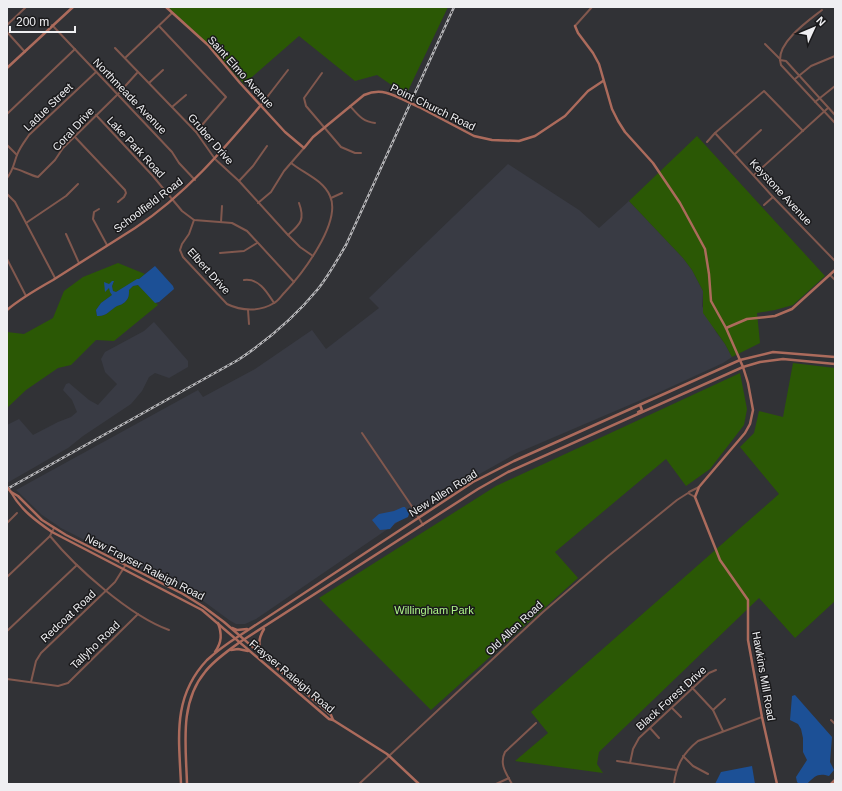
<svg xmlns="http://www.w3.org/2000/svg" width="842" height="791" font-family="Helvetica,sans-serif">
<rect width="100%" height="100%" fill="#313236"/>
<!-- built -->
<g fill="#393b44">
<path d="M508,164l71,46 20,18 30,-27 54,57 9,12 11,21 -1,15 14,26 9,12 7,13 -9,6 -61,28 -145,62 -100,56 -161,110 -11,5h-9l-7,-4 -46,-34 -44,-18 -78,-40 -19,-13 -26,-25 182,-100 5,7 52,-28 57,-39 14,19 53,-41 -10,-10z"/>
<path d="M154,322l34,39v6l-19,11 -14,-5 -6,4 -7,14 -11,13 -48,32 -15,12 -61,35v-58l12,-6 14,16 25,-13 13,-5 6,-5 -5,-12 -9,-10 3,-6 3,-1 20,17 9,5 19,-21 -12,-12 -3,-10 -1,-3 4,-7 39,-21z"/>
</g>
<!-- green -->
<g fill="#2b5805">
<path d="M168,7h280l-42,88 -29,-20 -22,6 -56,-45 -55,48 -33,-37z"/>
<path d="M697,136l128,140 -32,29 -18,5 -18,3 3,30 -28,14 -7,-13 -22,-31v-22l-11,-21 -9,-12 -54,-57z"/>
<path d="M118,263l27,11 -6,5 -23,13 -3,-1 -1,-5 2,-5 -8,11 3,-4 3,7 -11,8 -5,7 1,6c9,1 13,-6 20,-10 3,-1 6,-2 8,-4 4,-4 4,-7 4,-12l4,-4 5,-1 20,20 -44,36 -18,-1 -25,25 -13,3 -32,22 -19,18v-76l17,2 29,-16 11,-27 19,-14z"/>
<path d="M793,363l42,5v233l-40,37 -36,-40 -160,154 -2,12 6,9 -88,-12 33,-28 -17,-21 248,-218 -39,-47 14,-14 5,-22 24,6z"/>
<path d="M740,373l7,36 -3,16 -34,44 -24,17 -20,-27 -111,93 23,26 -147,132 -112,-112 177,-112z"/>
</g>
<!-- water -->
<g fill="#1c5096">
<path d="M155,266l18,20 1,3 -15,13 -4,1 -17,-18 -5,1 -4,4c0,5 0,8 -4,12 -2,2 -5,3 -8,4 -7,4 -11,11 -20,10l-1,-6 5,-7 11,-8 -2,-3 -1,-4 -4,4 -1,-10 5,2 3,-3h2l-2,5 1,5 3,1 21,-13h2z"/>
<path d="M403,507h2l4,7 -1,3 -13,6 -5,6 -10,1 -8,-10 7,-6 15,-3z"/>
<path d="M795,695l37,42 -2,25 4,8 -5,6c-11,-3 -14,0 -22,8h-8l-2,-2 -1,-5 11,-17 -4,-8v-14l-2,-9 -3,-5 -8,-4 2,-24z"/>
<path d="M752,766l3,18h-40l6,-12z"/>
</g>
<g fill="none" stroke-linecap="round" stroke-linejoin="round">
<!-- street -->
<g stroke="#81584e" stroke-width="2">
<path d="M7,25l19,-18"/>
<path d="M52,25l120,127 7,11 16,17"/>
<path d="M159,26l67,71 -30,35"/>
<path d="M575,26l17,-19"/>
<path d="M7,32l18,20"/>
<path d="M765,44l15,15"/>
<path d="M115,48l81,84 19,27 24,22 49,54 12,12 13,9"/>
<path d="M125,58l47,-45"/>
<path d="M780,60c-1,-19 28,-39 42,-50"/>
<path d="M322,73l-18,25 2,8 35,41 14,6h6"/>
<path d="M795,79l16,-13 24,-10"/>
<path d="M149,83l14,-13"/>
<path d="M815,102l20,-16"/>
<path d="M261,105l27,-35"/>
<path d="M350,106c8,9 13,16 25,17"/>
<path d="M172,107l14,-12"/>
<path d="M7,114l68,-65"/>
<path d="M96,115l56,60 30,36 12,9 38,3 15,8 47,51"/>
<path d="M835,115l-49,-54 -6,-1 1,5 54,58"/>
<path d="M715,133l58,64 62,64"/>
<path d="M74,136l51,54 1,3 -2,4 -6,5"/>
<path d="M707,142l8,-9 49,-42 39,40"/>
<path d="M7,145l10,10"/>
<path d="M735,154l26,-24"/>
<path d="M13,168c9,2 16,7 25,9l17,-17 8,-12 55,-54 19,-21"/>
<path d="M754,175l74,-67"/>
<path d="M7,178c6,-7 7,-15 10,-23 3,-8 8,-14 12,-20l67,-63"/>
<path d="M239,181l14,-15 14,-20"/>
<path d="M7,194l8,8 40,76"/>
<path d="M331,198l11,-5"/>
<path d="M258,203l13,-11 13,-21 20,-23"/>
<path d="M764,205l9,-8"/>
<path d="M99,209l-5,3 -1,7 14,26"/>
<path d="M194,220l-5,14 -7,10 -2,6 3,7 44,47c14,7 33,8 47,-1 4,-2 7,-7 11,-11 17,-18 57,-70 45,-96 -7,-16 -25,-22 -39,-33"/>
<path d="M221,222l1,-16"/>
<path d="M26,223l40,-27 12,-12"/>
<path d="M66,234l13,29"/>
<path d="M288,235c13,-11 17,-16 11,-32"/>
<path d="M220,253l24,-2 13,-8"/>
<path d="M7,259l19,37"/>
<path d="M830,275l5,5"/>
<path d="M244,280c15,-2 23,12 30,23"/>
<path d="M248,310l1,14"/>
<path d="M362,433l49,72 12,20"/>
<path d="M689,492l10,-5"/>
<path d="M7,523l10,-10"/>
<path d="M50,536c26,32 80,80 119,94"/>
<path d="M7,577l43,-41 4,-8"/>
<path d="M7,631l70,-66"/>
<path d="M7,679l51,7 10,-3 70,-69"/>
<path d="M685,680l28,30 10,21"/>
<path d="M31,682l5,-21 5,-8 74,-71 10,-16"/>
<path d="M672,708l9,9"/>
<path d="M713,710l12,-11"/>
<path d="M831,720l4,4"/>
<path d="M650,728l9,10"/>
<path d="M683,756l10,10 15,8"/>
<path d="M617,761l59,9"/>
<path d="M630,763l3,-14 6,-11 70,-65 7,-3"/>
<path d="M359,784l184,-172 64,-55 70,-57 11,-7 7,4"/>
<path d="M496,784l13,-6"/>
<path d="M512,784c-6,-11 -13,-20 -7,-32l31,-29"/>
<path d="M674,784c2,-18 9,-31 24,-43l64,-24"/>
</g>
<!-- secondary -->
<g stroke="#ac6b5c" stroke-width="2.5">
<path d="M166,7l42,38 32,38 45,49 19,16 9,-11 51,-42c14,-6 23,-3 36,3"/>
<path d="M575,26l3,7 15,20 6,11 13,45 6,12 7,11 28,31 27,40 25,46 4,25 2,27 15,27 17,39 5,16 5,27 -3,14 -5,9 -46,54 -4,10 25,63 28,40v40l14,77 15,67"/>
<path d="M7,68l66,-61"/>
<path d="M419,107l55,29 18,4 27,1 16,-5 30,-20 23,-25 15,-10"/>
<path d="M7,310c14,-12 30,-21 46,-30 27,-17 55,-35 82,-52 50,-33 88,-78 126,-123"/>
<path d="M726,328l21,-9 28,-3 17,-7 43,-39"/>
<path d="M638,412l4,-2 -2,-5"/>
<path d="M11,492l7,4 24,24 24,15 117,59 21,13 20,15 107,93 2,5 54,34 32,30"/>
<path d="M11,492c9,17 25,29 41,40l150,78 127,109 4,1"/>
<path d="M232,628l5,2 10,-1"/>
<path d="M231,650l7,-1 10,2"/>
<path d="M215,652c7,-10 7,-18 3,-29"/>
<path d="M263,656c-5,-10 -5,-17 1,-27"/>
<path d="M181,784c-2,-46 -9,-87 26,-124 10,-9 21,-17 32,-24l234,-154 41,-21 226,-101 33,-8 62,5"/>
<path d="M187,784c-1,-38 -8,-81 18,-112 9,-12 23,-21 35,-30l238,-153 30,-17 235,-105 17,-5 23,-3 52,5"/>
<path d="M831,784l4,-4"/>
</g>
<!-- rail casing -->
<g stroke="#b6b6b9" stroke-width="2.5">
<path id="rail" d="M7,489l231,-129c30,-20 57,-43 80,-71 11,-14 19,-29 28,-44l108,-238"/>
</g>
<!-- rail -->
<use href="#rail" stroke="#1a1a1c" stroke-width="1" stroke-dasharray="3" stroke-linecap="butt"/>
<!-- secondary-bridge -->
<g stroke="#ac6b5c" stroke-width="2.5">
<path d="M400,98l19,9"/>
<path d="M7,487l4,5"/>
</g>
</g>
<g text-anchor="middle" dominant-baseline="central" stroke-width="3" stroke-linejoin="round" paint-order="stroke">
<!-- street labels -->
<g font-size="11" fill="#efeff2" stroke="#1a1a1c">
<text transform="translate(241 72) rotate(48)">Saint Elmo Avenue</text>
<text transform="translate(130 96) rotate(46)">Northmeade Avenue</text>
<text transform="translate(48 107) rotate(-44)">Ladue Street</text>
<text transform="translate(433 107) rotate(26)">Point Church Road</text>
<text transform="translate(73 129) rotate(-47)">Coral Drive</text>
<text transform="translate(211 139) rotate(49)">Gruber Drive</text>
<text transform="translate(136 147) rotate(47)">Lake Park Road</text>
<text transform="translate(781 192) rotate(47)">Keystone Avenue</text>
<text transform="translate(148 205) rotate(-37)">Schoolfield Road</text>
<text transform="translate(209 271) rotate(48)">Elbert Drive</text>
<text transform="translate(443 493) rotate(-32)">New Allen Road</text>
<text transform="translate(145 567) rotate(27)">New Frayser Raleigh Road</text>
<text transform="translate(68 616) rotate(-43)">Redcoat Road</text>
<text transform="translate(514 628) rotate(-43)">Old Allen Road</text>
<text transform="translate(95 645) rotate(-44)">Tallyho Road</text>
<text transform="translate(292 676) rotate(40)">Frayser Raleigh Road</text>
<text transform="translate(764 676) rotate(80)">Hawkins Mill Road</text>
<text transform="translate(671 698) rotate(-42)">Black Forest Drive</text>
</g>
<!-- park labels -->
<g font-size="11" fill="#aef588" stroke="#1a1a1c">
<text x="434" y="610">Willingham Park</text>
</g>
</g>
<!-- border -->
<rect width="842" height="791" fill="none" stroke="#efeff2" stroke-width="16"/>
<!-- north arrow -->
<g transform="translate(814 28) rotate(46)" stroke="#1a1a1c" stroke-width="3" paint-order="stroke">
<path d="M0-3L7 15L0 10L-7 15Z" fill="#efeff2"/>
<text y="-6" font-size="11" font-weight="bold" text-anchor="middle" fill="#efeff2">N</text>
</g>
<!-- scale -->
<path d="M10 26v6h65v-6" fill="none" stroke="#efeff2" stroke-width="2"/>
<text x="16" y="26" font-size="12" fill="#efeff2" stroke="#1a1a1c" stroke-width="3" paint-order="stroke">200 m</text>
</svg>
